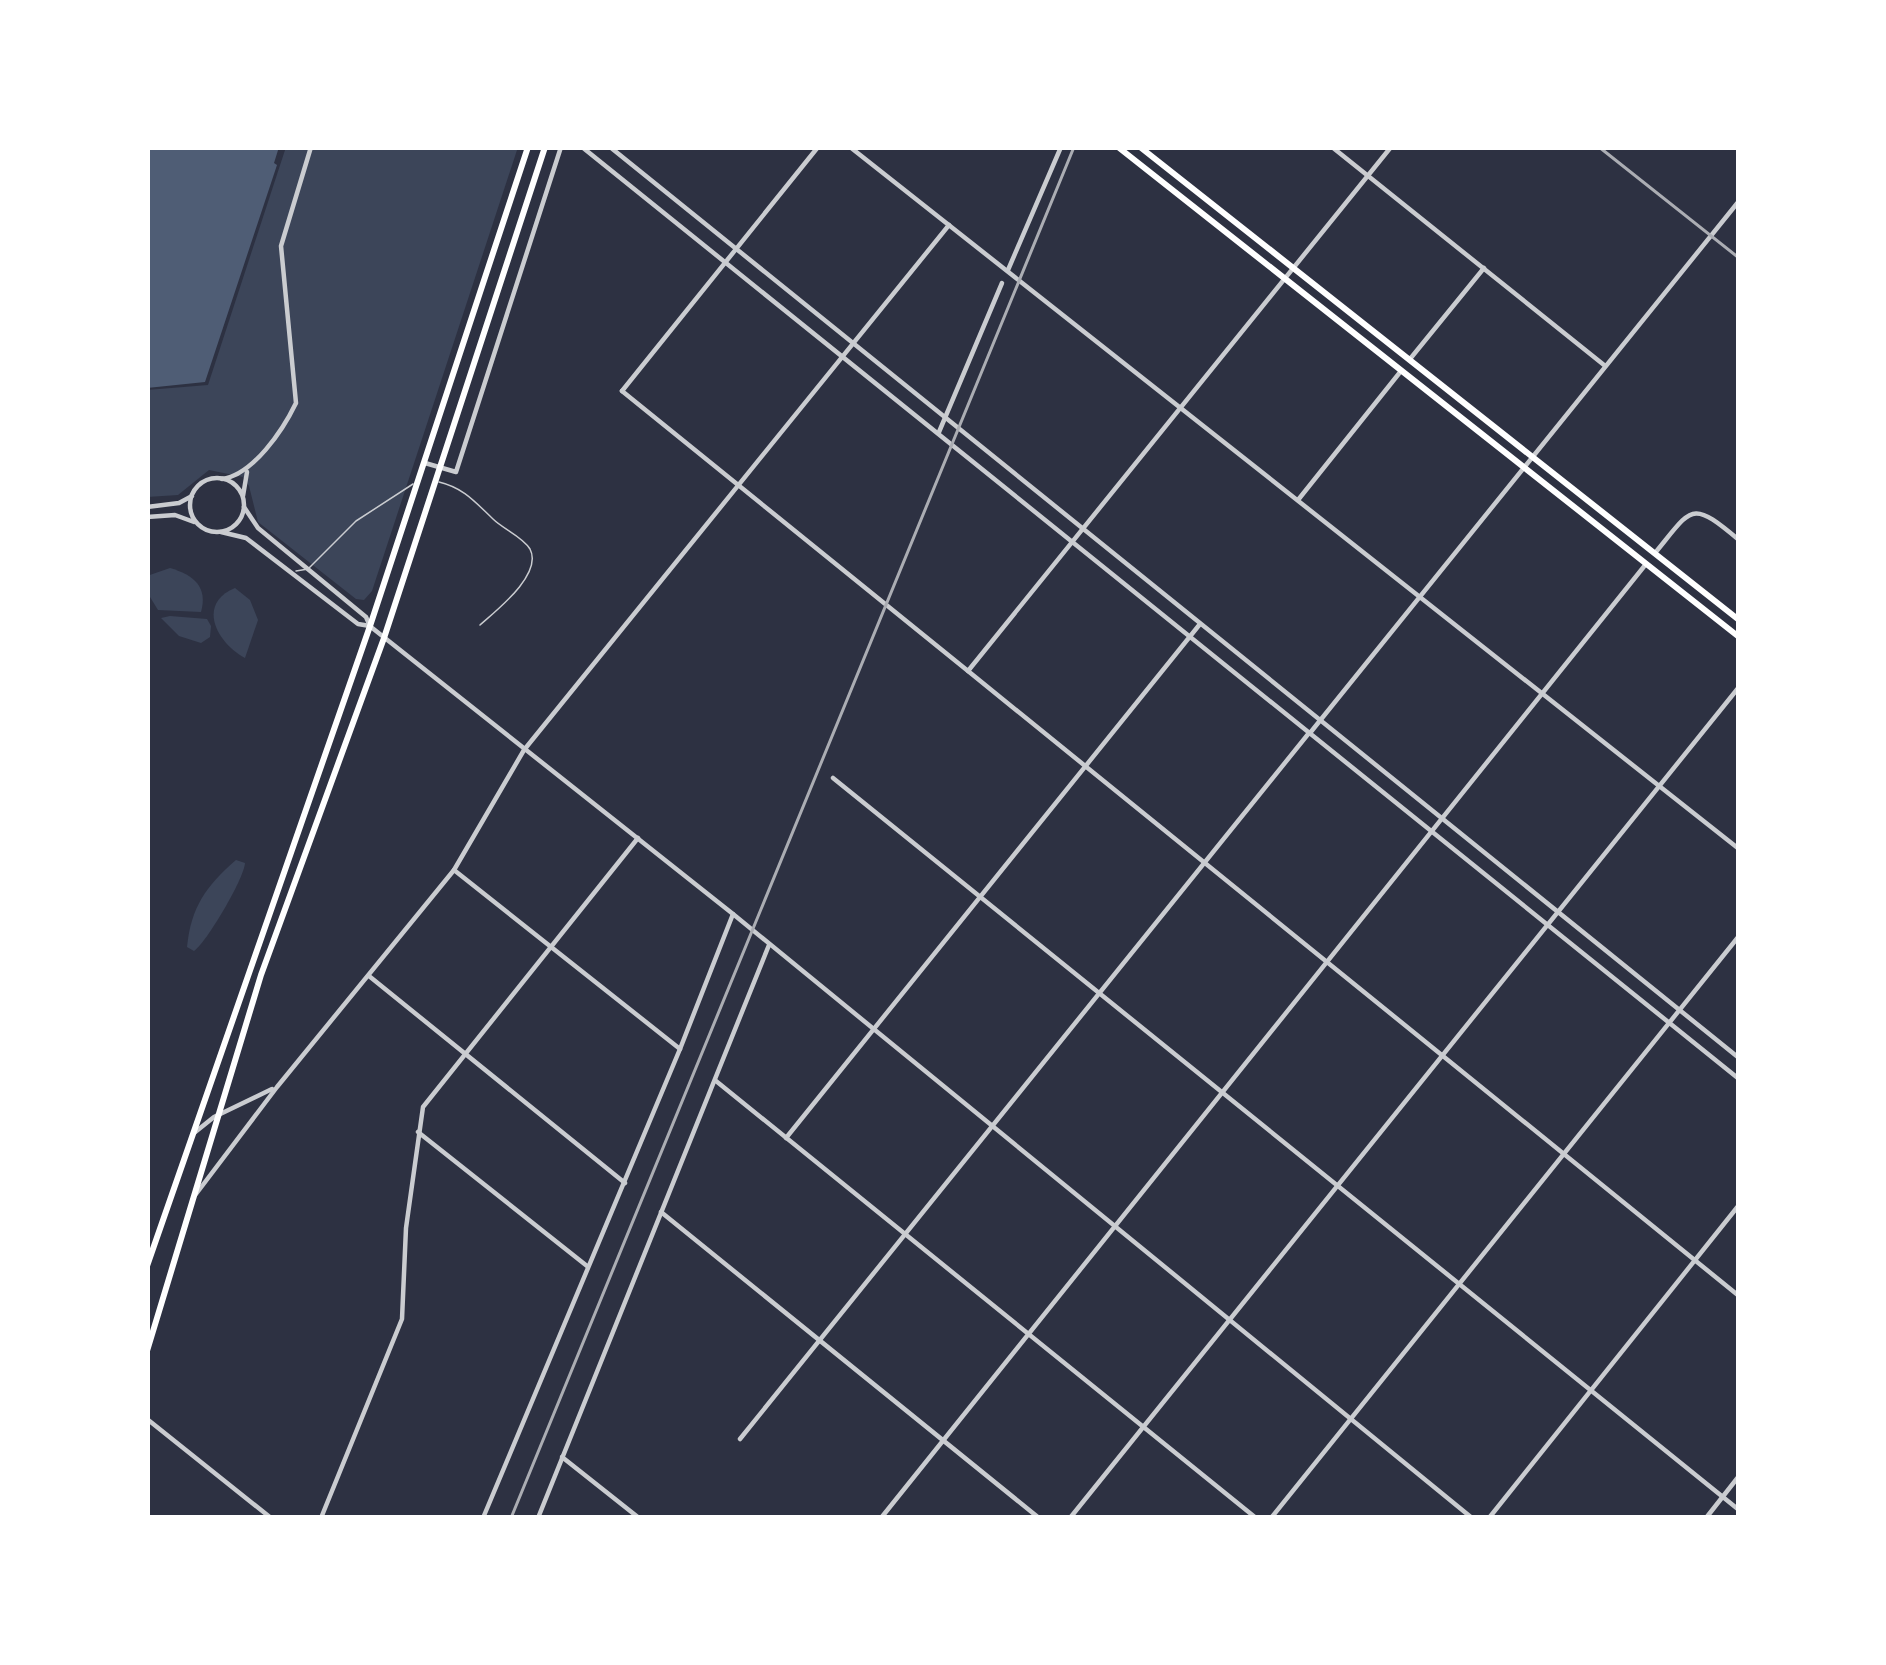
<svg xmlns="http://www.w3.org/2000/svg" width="1886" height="1665" font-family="Barlow,sans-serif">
<rect width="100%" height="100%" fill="#2d3142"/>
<!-- green -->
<g fill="#3c4559">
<path d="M286,147h232l-146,444 -8,9 -8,-1 -98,-77 -9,-36 -6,-9 -34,-7 -31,25 -31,2v-107l61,-5z"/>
<path d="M170,568c24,7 38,19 31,44l-43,-2 -8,-13 -3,-21z"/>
<path d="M235,588l15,12 8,20 -13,38c-28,-15 -49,-54 -10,-70z"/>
<path d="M170,616l37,3 4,7 -1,11 -9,6 -22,-7 -18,-18z"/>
<path d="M236,860l9,3c-1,16 -39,80 -51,88l-7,-4c4,-40 19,-61 49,-87z"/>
</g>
<!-- water -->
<path fill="#4f5d75" d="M147,147h132l-5,16 3,2 -72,217 -58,6z"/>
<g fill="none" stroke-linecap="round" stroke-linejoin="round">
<!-- service -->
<g stroke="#caccd0" stroke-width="1.5">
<path d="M439,482c25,6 36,20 54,37 10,10 30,18 37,30 13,25 -33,61 -50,76"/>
<path d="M296,571l12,-2 48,-48 57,-37"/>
</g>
<!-- minor -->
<g stroke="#caccd0" stroke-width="4.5">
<path d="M850,147l889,702"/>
<path d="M1332,147l272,218"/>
<path d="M1008,270l53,-123"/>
<path d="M1410,359l74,-91"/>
<path d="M622,391l196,-244"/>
<path d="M939,432l63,-149"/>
<path d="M425,463l31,9 105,-325"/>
<circle cx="217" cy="505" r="27"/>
<path d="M222,479c31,-4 61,-49 74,-76l-15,-157 30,-99"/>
<path d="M243,496l4,-24"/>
<path d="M1298,500l103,-129"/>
<path d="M147,507l32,-4 13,-7"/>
<path d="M244,507l14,21 108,89 4,9"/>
<path d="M147,517l28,-2 19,7"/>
<path d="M221,532l25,6 112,86 12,2"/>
<path d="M1655,553c38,-46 35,-54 84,-13"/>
<path d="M968,671l771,625"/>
<path d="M833,778l906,732"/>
<path d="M454,870l226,179"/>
<path d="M369,976l256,207"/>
<path d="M716,1081l540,437"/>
<path d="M418,1132l169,134"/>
<path d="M786,1138l414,-514"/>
<path d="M661,1212l378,306"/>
<path d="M147,1419l124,99"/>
<path d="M740,1439l569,-706"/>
<path d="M562,1457l77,61"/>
<path d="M321,1518l81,-199 4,-91 17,-121 215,-269"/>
<path d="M483,1518l197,-469 53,-135"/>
<path d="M881,1518l765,-954"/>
<path d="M1070,1518l669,-831"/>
<path d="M1489,1518l250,-313"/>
<path d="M1706,1518l33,-42"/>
</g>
<!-- tertiary -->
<g stroke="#caccd0" stroke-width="4.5">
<path d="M582,147l1157,932"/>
<path d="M610,147l1129,911"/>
<path d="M622,391l346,280 423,-524"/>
<path d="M371,627l362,287 739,604"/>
<path d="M1310,733l429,-532"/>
<path d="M194,1133l20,-16 58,-28"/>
<path d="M196,1194l81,-107 177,-217 70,-120 425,-525"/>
<path d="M538,1518l231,-573"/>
<path d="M1271,1518l468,-582"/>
</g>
<!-- primary -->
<g stroke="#fff" stroke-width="6">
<path d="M1118,147l621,490"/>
<path d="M1140,147l599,473"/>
<path d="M147,1266l223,-640 158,-479"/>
<path d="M147,1351l114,-376 123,-337 161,-491"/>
</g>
<!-- rail -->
<g stroke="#abadb3" stroke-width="3">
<path d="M1599,147l140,111"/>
<path d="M511,1518l563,-1371"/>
</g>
</g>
<!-- border -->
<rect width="1886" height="1665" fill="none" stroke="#ffffff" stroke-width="300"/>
</svg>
